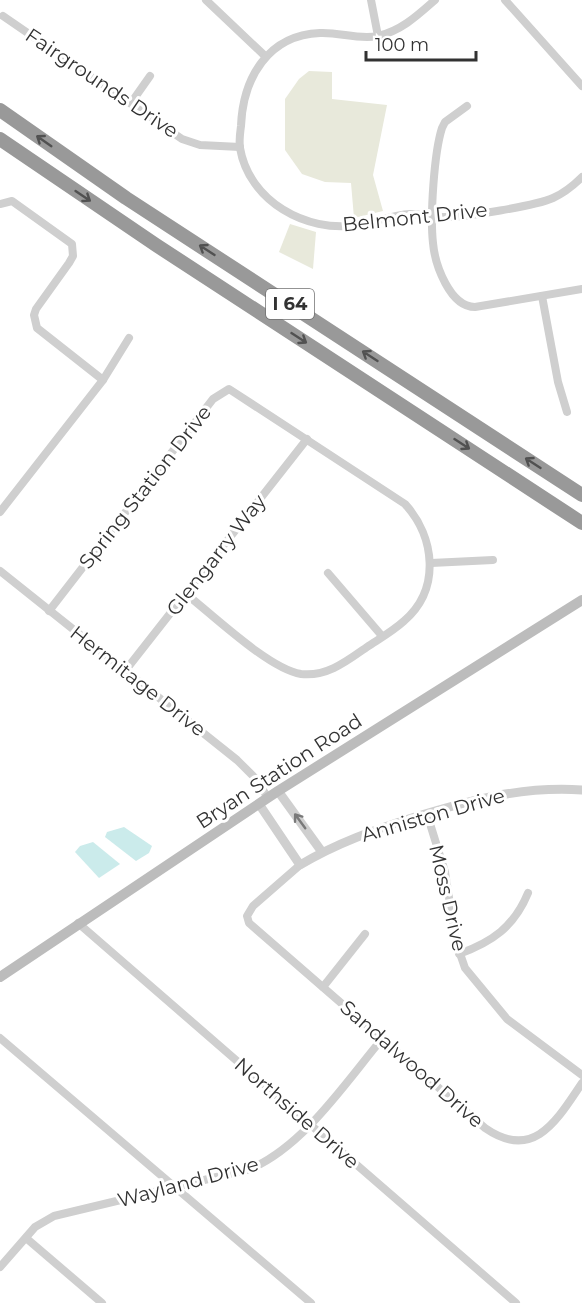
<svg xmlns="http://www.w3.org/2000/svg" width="582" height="1303" font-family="Montserrat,sans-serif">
<rect width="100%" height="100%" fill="#fff"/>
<!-- green -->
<g fill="#e8e9db">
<path d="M309,71l23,1v27l55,6 -14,70 10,36 -29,7 -3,-35 -26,-1 -23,-8 -17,-24v-51l14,-20z"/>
<path d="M290,224l26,8 -3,37 -34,-17z"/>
</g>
<!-- water -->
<g fill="#cbebeb">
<path d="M124,827l28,19 -3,7 -13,8 -31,-24 2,-5z"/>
<path d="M93,842l27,22 -21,14 -24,-26 5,-6z"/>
</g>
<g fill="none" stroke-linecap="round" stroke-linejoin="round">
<!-- minor -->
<g stroke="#cfcfcf" stroke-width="8">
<path d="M206,0l58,55"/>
<path d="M371,0l7,36"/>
<path d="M435,0c-17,15 -34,31 -57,36 -20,4 -38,-4 -58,-3 -52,2 -77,45 -79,93 -1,7 -2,15 -1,22 9,53 66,85 117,77 18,-2 34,-10 53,-11 12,0 24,3 36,3 20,0 89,-11 107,-19 11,-5 20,-12 29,-21"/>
<path d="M505,0l77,86"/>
<path d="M3,16l179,123 18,6 40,2"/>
<path d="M131,103l19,-27"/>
<path d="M467,106l-22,16 -3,6c-8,25 -12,88 -9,115 2,22 17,64 42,64l107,-18"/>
<path d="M0,204l12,-3 60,43 1,12 -4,7 -33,46 -2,6 3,13 66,52"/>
<path d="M542,296l16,86 9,30"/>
<path d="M0,512l103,-132 26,-42"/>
<path d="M431,563l62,-3"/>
<path d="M0,571l237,189 19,19 12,19"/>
<path d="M328,573l54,63"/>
<path d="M49,611l164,-212 16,-10 176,115c30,33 36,85 -1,117 -11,10 -25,18 -37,26 -20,14 -40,30 -66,27 -32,-5 -88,-59 -115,-80"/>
<path d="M125,671l182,-232"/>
<path d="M427,814l18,58 11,70 9,26 42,51 75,56"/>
<path d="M300,865l-47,41 -6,10 2,7 236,205c49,34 72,-8 97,-45"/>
<path d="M78,923l438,380"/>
<path d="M459,954c33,-12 55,-27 69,-61"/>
<path d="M323,987l42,-53"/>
<path d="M0,1038l311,265"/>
<path d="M26,1238l76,65"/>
<path d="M0,1267l35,-40 19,-11 196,-47c54,-23 95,-86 132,-130"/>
</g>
<!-- tertiary -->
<g stroke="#cfcfcf" stroke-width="9">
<path d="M278,791l44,61"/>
<path d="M259,804l41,61c37,-22 74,-35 115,-48 56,-17 107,-31 167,-27"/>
</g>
<!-- secondary -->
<path stroke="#bcbcbc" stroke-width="10" d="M0,977l278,-186 304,-191"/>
<!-- motorway -->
<g stroke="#999" stroke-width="14">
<path d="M0,110l126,88 456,297"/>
<path d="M0,139l156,106 426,278"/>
</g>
</g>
<!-- one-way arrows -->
<defs><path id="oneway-shaft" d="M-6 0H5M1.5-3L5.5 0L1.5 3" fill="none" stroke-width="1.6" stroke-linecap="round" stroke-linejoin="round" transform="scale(1.5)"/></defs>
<g stroke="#515151">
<use href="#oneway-shaft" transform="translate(44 141) rotate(-145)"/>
<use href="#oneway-shaft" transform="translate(83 196) rotate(34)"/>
<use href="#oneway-shaft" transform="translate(207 250) rotate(-147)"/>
<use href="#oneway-shaft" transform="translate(299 338) rotate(33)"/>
<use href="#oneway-shaft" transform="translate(370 356) rotate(-147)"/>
<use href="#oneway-shaft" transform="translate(462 444) rotate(33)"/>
<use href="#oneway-shaft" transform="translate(533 463) rotate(-147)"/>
</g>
<use stroke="#797979" href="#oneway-shaft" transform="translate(300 821) rotate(-126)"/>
<g text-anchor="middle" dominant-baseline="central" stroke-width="6" stroke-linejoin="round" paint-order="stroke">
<!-- shield labels -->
<rect fill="#fff" stroke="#707070" stroke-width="1.5" x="266" y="289" width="48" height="30" rx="4.5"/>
<g font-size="18" font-weight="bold" fill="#323232">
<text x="290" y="304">I 64</text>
</g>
<!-- street labels -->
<g font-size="20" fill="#323232" stroke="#fff">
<text transform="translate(102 83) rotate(34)">Fairgrounds Drive</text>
<text transform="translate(415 217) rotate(-6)">Belmont Drive</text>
<text transform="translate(145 487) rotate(-52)">Spring Station Drive</text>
<text transform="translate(216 555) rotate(-52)">Glengarry Way</text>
<text transform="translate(138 681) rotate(38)">Hermitage Drive</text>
<text transform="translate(279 771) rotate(-33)">Bryan Station Road</text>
<text transform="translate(433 815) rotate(-16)">Anniston Drive</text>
<text transform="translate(448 898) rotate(77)">Moss Drive</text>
<text transform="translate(412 1064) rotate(41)">Sandalwood Drive</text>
<text transform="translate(297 1113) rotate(41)">Northside Drive</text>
<text transform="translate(188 1182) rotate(-15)">Wayland Drive</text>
</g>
</g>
<!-- scale -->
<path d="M366 51v9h110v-9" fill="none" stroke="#323232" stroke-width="3"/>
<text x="375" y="51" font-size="18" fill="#323232" stroke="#ffffff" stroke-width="4.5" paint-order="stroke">100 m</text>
</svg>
